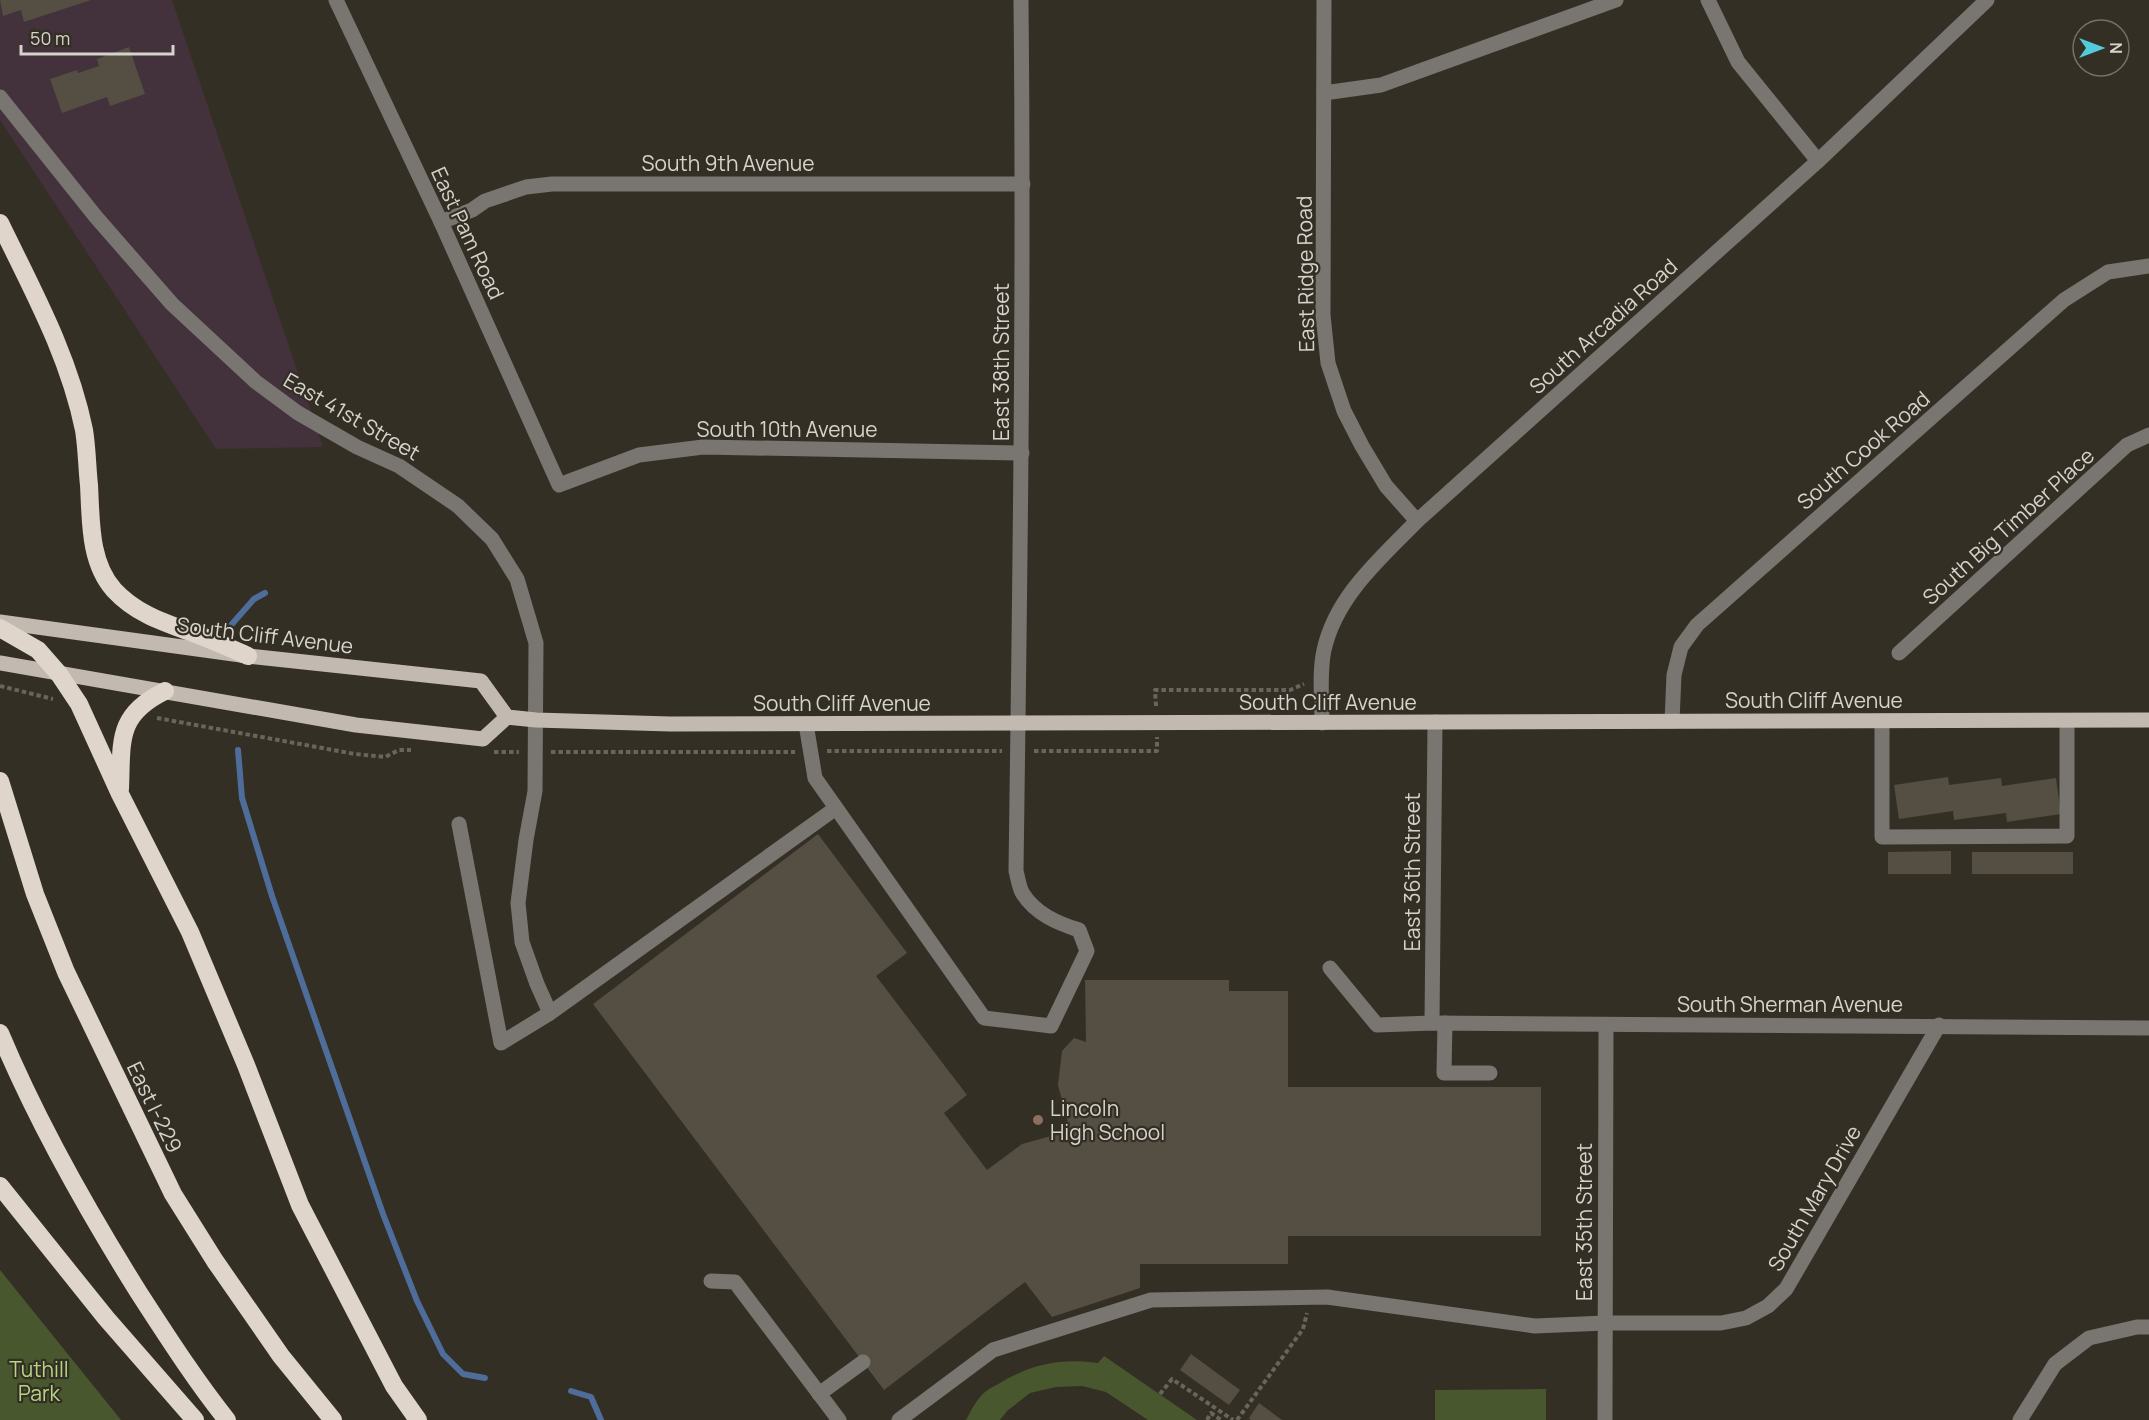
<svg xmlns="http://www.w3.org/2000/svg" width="2149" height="1420" font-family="Manrope,sans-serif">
<rect width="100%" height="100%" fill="#342f25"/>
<!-- commercial -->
<path fill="#43313b" d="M0,0h172l151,447 -107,2 -216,-329z"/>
<!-- green -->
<g fill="#48572d">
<path d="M0,1270l121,150h-121z"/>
<path d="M1104,1356l93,64h-49l-42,-28 -24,-6 -26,1 -26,6 -23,18 -7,9h-34c5,-9 10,-20 18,-27 4,-4 11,-7 16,-10 32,-19 61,-25 98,-20z"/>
<path d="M1546,1389v31h-111v-30z"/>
</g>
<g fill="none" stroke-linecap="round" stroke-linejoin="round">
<!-- stream -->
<g stroke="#4f6d9a" stroke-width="6">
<path d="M232,624l22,-25 11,-6"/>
<path d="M238,750l4,48 30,98 111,318 34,87 26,53 20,20 22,4"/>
<path d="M571,1391l20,6 10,23"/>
</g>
</g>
<!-- building -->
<g fill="#544e43">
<path d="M0,0h91l-67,22 -3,-12 -18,6z"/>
<path d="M129,47l16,47 -35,12 -3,-9 -45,16 -12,-34 27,-9 1,3 21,-7 -2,-7z"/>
<path d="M1948,777l1,8 52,-7 1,8 54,-8 5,36 -54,8 -1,-9 -52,7 -1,-9 -54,8 -5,-34z"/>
<path d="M818,834l89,119 -31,23 91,119 -23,18 43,57 35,-26 48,-13 -12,-46 4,-34 12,-13 12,4 -1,-62h144v11h59v96h253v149h-253v28h-148v24l-88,29 -27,-35 -141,108 -291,-386z"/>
<path d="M1951,851v23h-63v-22z"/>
<rect x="1972" y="852" width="101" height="22"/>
<path d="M1191,1354l49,36 -11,15 -49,-35z"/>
<path d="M1259,1403l23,17h-31l-2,-2z"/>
</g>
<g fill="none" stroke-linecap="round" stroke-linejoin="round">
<!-- path -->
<g stroke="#69655c" stroke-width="4" stroke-dasharray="4.5 3" stroke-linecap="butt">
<path d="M0,686l53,13"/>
<path d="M1156,706l-1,-16h135l14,-6"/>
<path d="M157,718l198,36 30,3 14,-7h12"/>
<path d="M827,751h175"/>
<path d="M1034,751h123v-14"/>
<path d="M494,752h25"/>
<path d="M551,752h244"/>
<path d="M1160,1394l12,-15 61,41"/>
<path d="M1207,1420l4,-7 10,7"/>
<path d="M1237,1420l66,-91 4,-16"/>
</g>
<!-- minor -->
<g stroke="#797570" stroke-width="15">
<path d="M336,0l105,222 118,263 80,-30 64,-8 319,6"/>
<path d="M1324,0l-1,315 5,48 16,48 18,35 24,40 31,35"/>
<path d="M1708,0l30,62 80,99"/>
<path d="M1324,93l57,-8 235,-85"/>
<path d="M0,97l96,120 76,87 84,78 42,31 59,34 42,19 59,40 34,33 25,40 19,64 -1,148 -9,49 -8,63 4,39 15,42 13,29"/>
<path d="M441,222l31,-12 13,-9 41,-14 26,-3h471"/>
<path d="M1899,653l228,-208 22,-10"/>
<path d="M1672,721l2,-46 7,-28 16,-22 367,-325 44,-28 41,-6"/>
<path d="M1882,721v116l185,-1v-115"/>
<path d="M1322,723c0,-24 -3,-50 2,-73 12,-54 56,-91 93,-129l401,-360 169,-161"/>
<path d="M806,724l9,54 169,240 67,8 36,-75 -8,-21c-22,-7 -43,-16 -56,-36 -4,-6 -5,-16 -7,-23 4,-290 8,-581 5,-871"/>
<path d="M459,824l42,219 49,-30 286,-205"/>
<path d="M1330,968l47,57 55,-2 717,5"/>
<path d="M1432,1023l3,-301"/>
<path d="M1445,1023l-1,50h46"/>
<path d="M711,1281l24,1 104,138"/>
<path d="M819,1394l44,-32"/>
<path d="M899,1420l94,-70 158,-50 176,-3 208,29 70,-3h116l25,-5 22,-12 18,-17 153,-264"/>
<path d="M1605,1420l1,-395"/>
<path d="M2020,1420l35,-56 34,-26 48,-11h12"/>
</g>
<!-- major -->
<g stroke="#c2bab1" stroke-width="15">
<path d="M0,622l248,34 233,25 26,36 29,3 134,4 1479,-4"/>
<path d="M0,663l356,62 127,14 24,-22"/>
</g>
<!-- highway -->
<g stroke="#dfd5ca" stroke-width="18">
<path d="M0,223c33,68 69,133 84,207 3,18 3,37 5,55 2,35 0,77 25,105 24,26 55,34 87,46 16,6 31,13 47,20"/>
<path d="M0,628l38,22 21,24 20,30 41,90 70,138 56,133 54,140 94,181 24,34"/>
<path d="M0,781l35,113 31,78 107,222 42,67 66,95 52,64"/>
<path d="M120,789c2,-48 -4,-74 45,-98"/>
<path d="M0,1033c38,91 87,177 139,260 28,43 56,87 88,127"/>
<path d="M0,1186l106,132 89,102"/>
</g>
</g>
<!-- markers -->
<circle fill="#8d6e63" stroke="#342f25" stroke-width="2" cx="1038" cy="1120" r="6"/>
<g text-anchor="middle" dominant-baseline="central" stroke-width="4.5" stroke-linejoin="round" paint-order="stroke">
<!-- street labels -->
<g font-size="21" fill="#d6d3cc" stroke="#342f25">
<text x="728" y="163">South 9th Avenue</text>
<text transform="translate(468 233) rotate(65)">East Pam Road</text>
<text transform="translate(1305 274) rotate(-91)">East Ridge Road</text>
<text transform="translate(1603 326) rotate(-42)">South Arcadia Road</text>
<text transform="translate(1001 362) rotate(-90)">East 38th Street</text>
<text transform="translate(352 416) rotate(30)">East 41st Street</text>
<text x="787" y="429">South 10th Avenue</text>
<text transform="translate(1863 450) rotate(-41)">South Cook Road</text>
<text transform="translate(2008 526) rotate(-42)">South Big Timber Place</text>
<text transform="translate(265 635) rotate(7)">South Cliff Avenue</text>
<text x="1814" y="700">South Cliff Avenue</text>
<text x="1328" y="702">South Cliff Avenue</text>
<text x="842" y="703">South Cliff Avenue</text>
<text transform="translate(1412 872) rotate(-90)">East 36th Street</text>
<text x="1790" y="1004">South Sherman Avenue</text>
<text transform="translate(155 1107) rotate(64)">East I-229</text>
<text transform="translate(1814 1198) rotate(-60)">South Mary Drive</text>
<text transform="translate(1584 1222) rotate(-90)">East 35th Street</text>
</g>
<!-- poi labels -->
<g font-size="21" fill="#d6d3cc" stroke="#342f25" text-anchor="start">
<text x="1050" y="1108">Lincoln<tspan x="1050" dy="24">High School</tspan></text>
</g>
<!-- park labels -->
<g font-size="21" fill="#b7d484" stroke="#342f25">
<text x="39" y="1369">Tuthill<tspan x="39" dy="24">Park</tspan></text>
</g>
</g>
<!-- north arrow -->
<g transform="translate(2101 48) rotate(90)"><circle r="28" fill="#342f25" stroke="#757168" stroke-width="1.5"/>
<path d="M0-4.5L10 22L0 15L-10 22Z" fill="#53cbdb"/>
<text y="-9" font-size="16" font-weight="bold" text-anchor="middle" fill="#d6d3cc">N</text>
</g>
<!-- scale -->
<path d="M21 45v9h152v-9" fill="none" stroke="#d6d3cc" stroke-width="3"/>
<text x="30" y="45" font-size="18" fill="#d6d3cc" stroke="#342f25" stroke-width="4.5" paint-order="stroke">50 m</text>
</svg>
